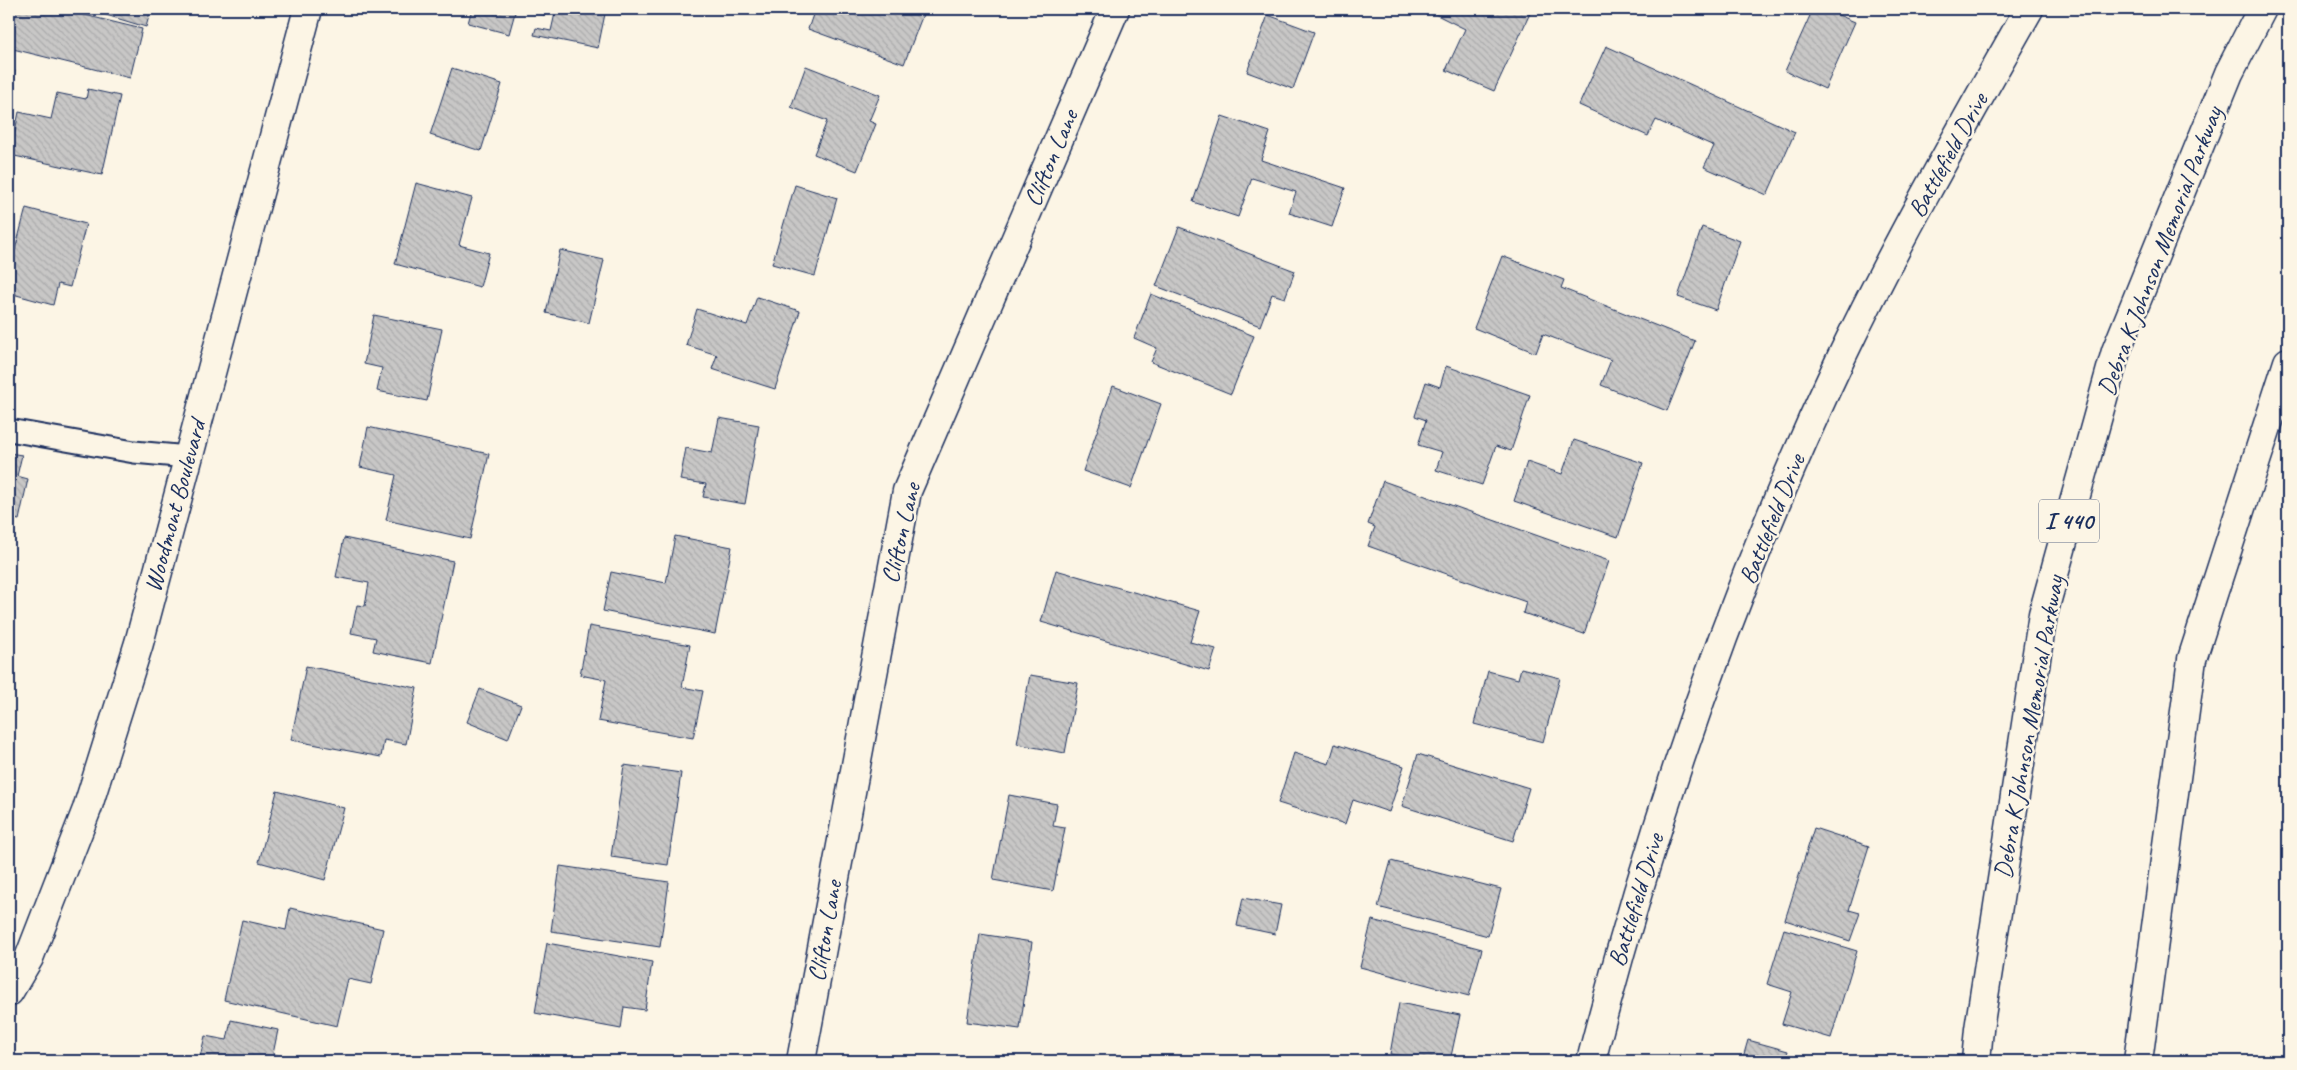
<svg xmlns="http://www.w3.org/2000/svg" width="2297" height="1070" font-family="Caveat,sans-serif">
<defs>
<pattern id="building-back-hatch" width="6" height="6" patternUnits="userSpaceOnUse" patternTransform="scale(1.25)"><rect width="6" height="6" fill="#c8c7c6"/><path d="M-1 5l2 2M0 0l6 6M5-1l2 2" fill="none" stroke="#ababac"/></pattern>
</defs>
<rect width="100%" height="100%" fill="#fcf5e5"/>
<filter id="ink" filterUnits="userSpaceOnUse"><feTurbulence type="fractalNoise" baseFrequency=".02" numOctaves="2"/><feDisplacementMap in="SourceGraphic" scale="10" xChannelSelector="R" yChannelSelector="G"/><feConvolveMatrix kernelMatrix="1 2 1 2 8 2 1 2 1" color-interpolation-filters="sRGB"/></filter>
<g filter="url(#ink)">
<!-- building -->
<g fill="url(#building-back-hatch)" stroke="#1b2f5e">
<path d="M10,9h50l82,20 -12,49 -121,-30z"/>
<path d="M86,9h65l-5,18z"/>
<path d="M472,9h44l-7,25 -41,-11z"/>
<path d="M520,9h26l-2,6z"/>
<path d="M556,9h50l-8,39 -64,-13 2,-7 15,3z"/>
<path d="M815,9h110l-21,55 -96,-35z"/>
<path d="M1425,9h107l-38,82 -48,-21 19,-41z"/>
<path d="M1813,9h11l31,13 -30,67 -40,-18z"/>
<path d="M1268,15l46,17 -21,57 -46,-17z"/>
<path d="M1606,46l189,86 -28,63 -63,-28 10,-21 -58,-26 -8,16 -69,-31z"/>
<path d="M806,66l74,29 -11,26 7,3 -19,47 -43,-17 13,-33 -36,-14z"/>
<path d="M452,68l50,16 -21,67 -51,-16z"/>
<path d="M9,69l6,2 -6,19z"/>
<path d="M88,89l32,7 -18,79 -92,-20 9,-43 32,7 6,-26 29,6z"/>
<path d="M1222,116l48,16 -9,28 84,28 -13,39 -43,-14 7,-21 -44,-14 -14,39 -45,-15z"/>
<path d="M416,183l56,15 -13,47 30,8 -9,34 -85,-23z"/>
<path d="M795,185l42,13 -22,78 -43,-12z"/>
<path d="M26,208l60,16 -16,63 -12,-3 -5,21 -44,-12v-20z"/>
<path d="M1179,227l116,44 -10,27 -13,-4 -12,32 -104,-40z"/>
<path d="M1702,227l38,14 -24,69 -38,-13z"/>
<path d="M560,250l44,10 -15,63 -43,-10z"/>
<path d="M1502,256l62,24 -3,8 134,53 -28,70 -66,-26 10,-25 -68,-26 -7,19 -62,-25z"/>
<path d="M1151,294l103,42 -23,58 -80,-32 6,-14 -23,-10z"/>
<path d="M757,297l43,14 -25,78 -63,-20 5,-14 -31,-10 11,-36 50,16z"/>
<path d="M374,315l68,14 -15,72 -50,-10 5,-23 -18,-4z"/>
<path d="M1446,366l84,29 -19,56 -15,-5 -14,39 -46,-15 6,-18 -24,-7 8,-25 -11,-4 11,-34 14,5z"/>
<path d="M1113,386l48,18 -30,84 -48,-17z"/>
<path d="M719,418l40,7 -14,79 -42,-7 3,-13 -26,-4 6,-32 26,5z"/>
<path d="M368,427l121,27 -19,85 -84,-19 10,-45 -36,-8z"/>
<path d="M1574,440l69,23 -25,74 -104,-36 13,-39 35,12z"/>
<path d="M9,453l13,2 -5,21 11,3 -9,41 -10,-2z"/>
<path d="M1383,481l226,80 -25,73 -61,-21 3,-11 -158,-56 7,-19 -7,-3z"/>
<path d="M675,536l57,11 -17,87 -112,-23 8,-39 55,11z"/>
<path d="M344,538l109,23 -21,102 -59,-12 3,-13 -25,-5 6,-28 8,1 4,-23 -33,-6z"/>
<path d="M1056,570l144,41 -10,31 26,7 -7,22 -168,-49z"/>
<path d="M589,626l101,19 -8,42 21,4 -10,47 -95,-17 8,-41 -26,-5z"/>
<path d="M306,666l111,22 -11,56 -22,-4 -3,17 -90,-17z"/>
<path d="M1521,668l39,10 -17,64 -69,-18 14,-53 30,8z"/>
<path d="M1030,675l48,8 -13,70 -48,-9z"/>
<path d="M480,689l41,16 -13,34 -41,-17z"/>
<path d="M1335,744l69,22 -15,46 -36,-12 -8,24 -67,-21 16,-50 35,11z"/>
<path d="M1418,754l111,34 -16,53 -111,-35z"/>
<path d="M624,765l57,8 -13,92 -57,-8z"/>
<path d="M277,791l67,17 -19,72 -66,-18z"/>
<path d="M1009,795l48,9 -4,22 12,2 -12,63 -60,-11z"/>
<path d="M1814,828l55,18 -20,64 11,3 -10,28 -65,-21z"/>
<path d="M1391,861l110,28 -13,47 -110,-29z"/>
<path d="M560,866l109,16 -9,65 -109,-16z"/>
<path d="M1243,898l38,7 -6,29 -38,-8z"/>
<path d="M290,908l93,21 -12,55 -23,-5 -11,47 -113,-26 18,-80 44,10z"/>
<path d="M1372,920l110,29 -13,47 -109,-29z"/>
<path d="M1784,929l73,22 -26,87 -49,-14 10,-32 -25,-8z"/>
<path d="M980,934l52,8 -12,87 -53,-7z"/>
<path d="M547,943l105,19 -7,48 -21,-3 -3,22 -86,-16z"/>
<path d="M1399,1003l61,12 -10,46h-38l1,-3 -23,-4z"/>
<path d="M231,1020l47,10 -5,24 28,7h-102l6,-25 22,4z"/>
<path d="M1748,1040l40,11 -3,10h-43z"/>
<path d="M978,1059l18,2h-19z"/>
</g>
<g fill="none" stroke-linecap="round" stroke-linejoin="round">
<!-- service casing -->
<g stroke="#1b2f5e" stroke-width="25">
<path id="service" d="M9,430l125,22 54,5"/>
</g>
<!-- minor casing -->
<g stroke="#1b2f5e" stroke-width="31">
<g id="minor">
<path d="M801,1061l106,-570 208,-482"/>
<path d="M1591,1061c62,-241 143,-478 250,-703 57,-119 123,-234 188,-349"/>
</g>
</g>
<!-- primary casing -->
<g stroke="#1b2f5e" stroke-width="31">
<path id="primary" d="M9,992l20,-34 58,-149 52,-166 169,-634"/>
</g>
<!-- motorway casing -->
<g stroke="#1b2f5e" stroke-width="31">
<g id="motorway">
<path d="M1976,1061l3,-32 64,-415 73,-263 113,-278 33,-64"/>
<path d="M2138,1061l54,-402 96,-297"/>
</g>
</g>
<!-- service -->
<use href="#service" stroke="#fcf5e5" stroke-width="21"/>
<!-- minor -->
<use href="#minor" stroke="#fcf5e5" stroke-width="28"/>
<!-- primary -->
<use href="#primary" stroke="#fcf5e5" stroke-width="28"/>
<!-- motorway -->
<use href="#motorway" stroke="#fcf5e5" stroke-width="28"/>
</g>
</g>
<g text-anchor="middle" dominant-baseline="central" stroke-width="5" stroke-linejoin="round" paint-order="stroke">
<!-- shield labels -->
<rect fill="#fcf5e5" stroke="#5e6a86" stroke-width="1" x="2039" y="499.5" width="60" height="43" rx="4"/>
<g font-size="24" font-weight="bold" fill="#1b2f5e">
<text x="2069" y="521">I 440</text>
</g>
<!-- street labels -->
<g font-size="25" fill="#1b2f5e" stroke="#fcf5e5">
<text transform="translate(1948 155) rotate(-61)">Battlefield Drive</text>
<text transform="translate(1051 158) rotate(-67)">Clifton Lane</text>
<text transform="translate(2160 251) rotate(-69)">Debra K Johnson Memorial Parkway</text>
<text transform="translate(175 506) rotate(-75)">Woodmont Boulevard</text>
<text transform="translate(1772 519) rotate(-68)">Battlefield Drive</text>
<text transform="translate(901 533) rotate(-77)">Clifton Lane</text>
<text transform="translate(2029 727) rotate(-80)">Debra K Johnson Memorial Parkway</text>
<text transform="translate(1636 900) rotate(-73)">Battlefield Drive</text>
<text transform="translate(825 931) rotate(-80)">Clifton Lane</text>
</g>
</g>
<!-- margin -->
<rect width="2297" height="1070" fill="none" stroke="#fcf5e5" stroke-width="30"/>
<rect x="15" y="15" width="2267" height="1040" fill="none" stroke="#1b2f5e" stroke-width="2" filter="url(#ink)"/>
</svg>
